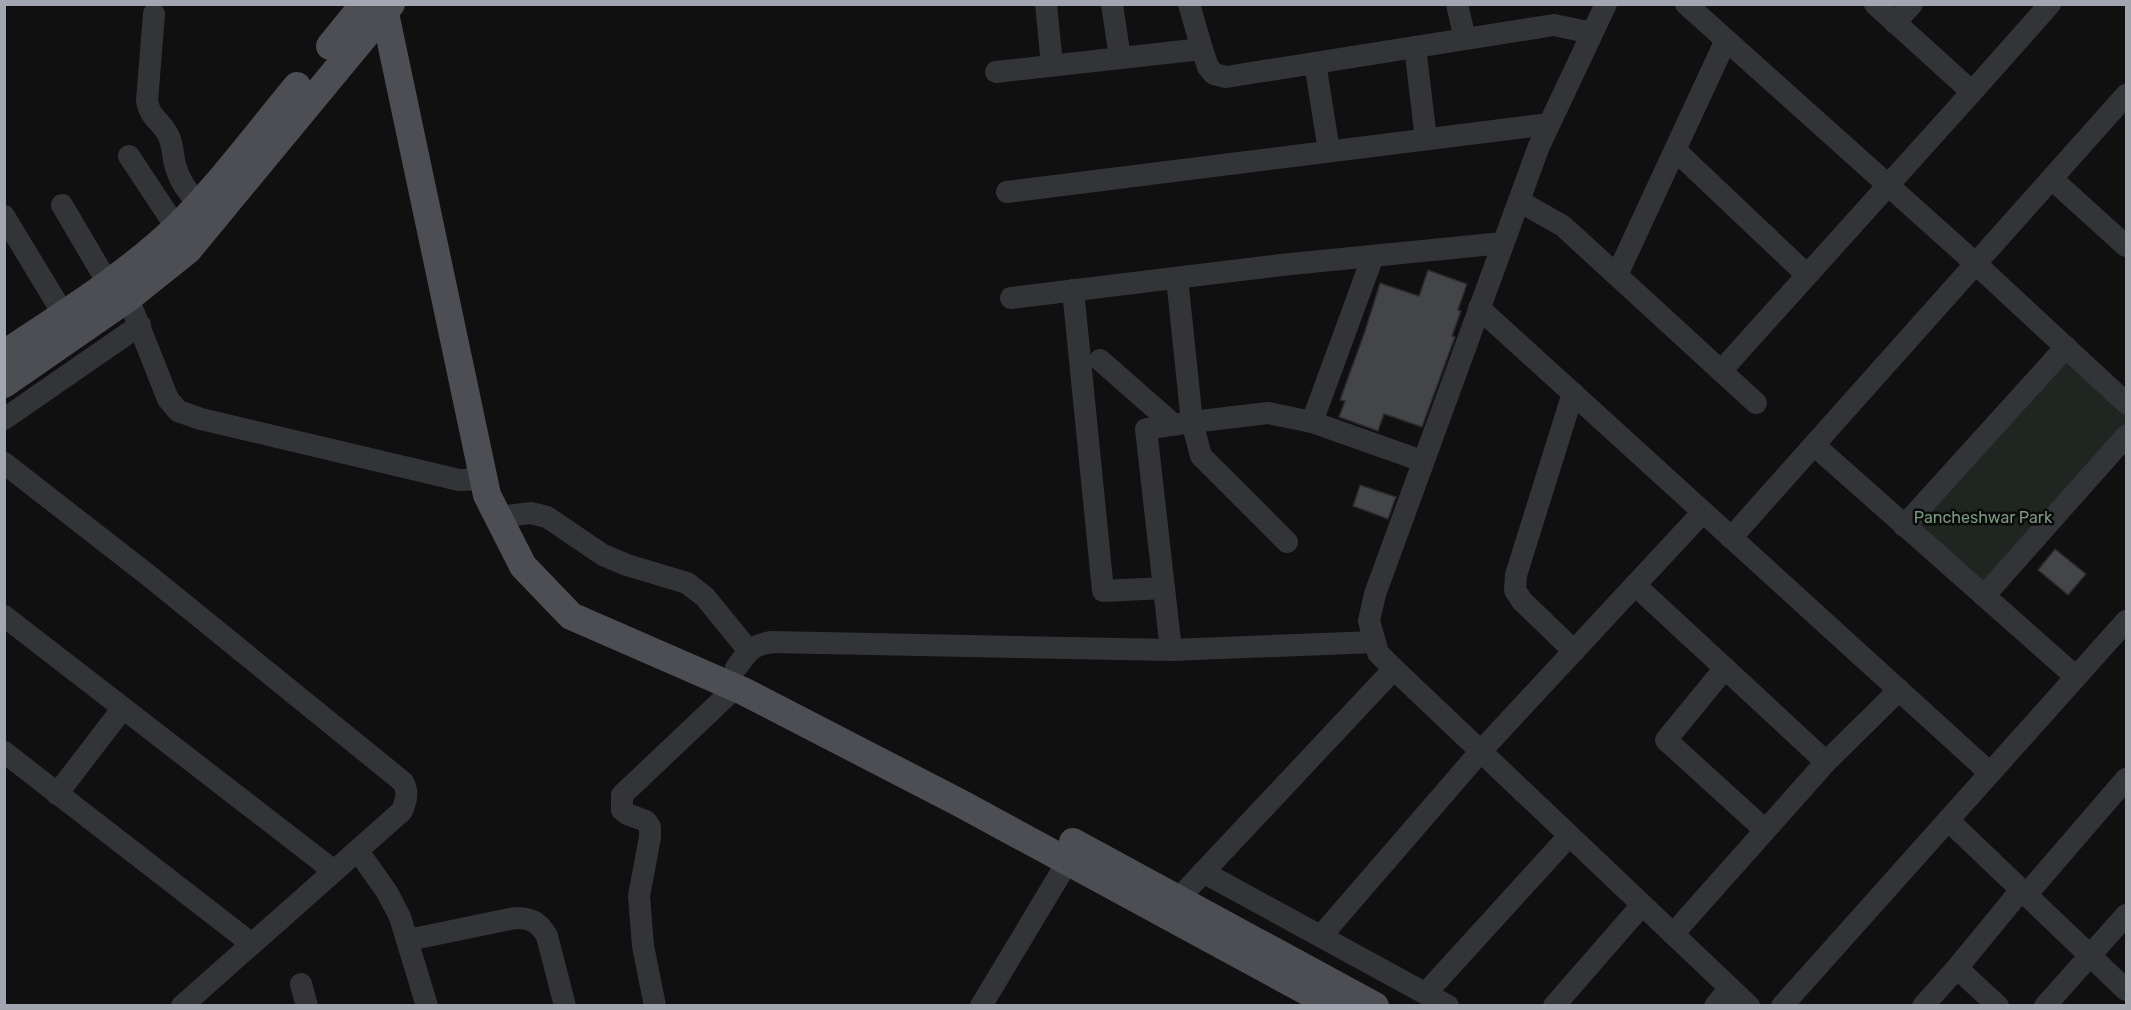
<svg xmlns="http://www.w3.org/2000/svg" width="2131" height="1010" font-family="Rubik,sans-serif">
<rect width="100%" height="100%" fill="#101011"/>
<!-- green -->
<path fill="#1f2520" d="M2066,347l60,56v33l-142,160 -80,-70z"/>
<!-- building -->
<g fill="#444549" stroke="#2a2a2d" stroke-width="1.5">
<path d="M1428,270l39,14 -9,26 3,1 -9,25 3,1 -33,90 -38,-13 -6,17 -39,-14 6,-16 -5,-1 25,-69 15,-48 39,13z"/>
<path d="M1360,485l36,12 -8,22 -35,-13z"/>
<path d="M2055,549l31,25 -18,21 -30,-25z"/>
</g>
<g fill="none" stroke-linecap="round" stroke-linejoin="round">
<!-- minor -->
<g stroke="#333438" stroke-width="22">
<path d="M1046,4l6,61"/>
<path d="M1112,4l8,54"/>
<path d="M1189,4l13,45"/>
<path d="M1457,4l8,35"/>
<path d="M1606,4l-67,142 -164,448 -6,27 9,32 16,16 355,337"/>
<path d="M1686,4l290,260 150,139"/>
<path d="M1875,4l97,88 78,-88"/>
<path d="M154,14l-7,87c3,18 16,21 22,36 3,6 4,15 5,23 4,19 12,30 25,44"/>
<path d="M1895,23l17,-19"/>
<path d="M1415,47l11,92"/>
<path d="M1315,63l14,88"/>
<path d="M996,72l206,-23 6,18 6,7 12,3 328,-52 38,8"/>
<path d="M1675,150l132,125"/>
<path d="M129,156l47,71 7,13"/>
<path d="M2052,179l74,67"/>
<path d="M1007,192l542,-68"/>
<path d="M1519,201l44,25 193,177"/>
<path d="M62,205l47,80"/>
<path d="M4,216l60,99"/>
<path d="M1617,275l109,-235"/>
<path d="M1177,278l15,144 76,-9 44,9 110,39"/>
<path d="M1073,290l30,301 61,-3"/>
<path d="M128,298l40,101 10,12 23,8 258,61 25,-1"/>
<path d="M1011,298l270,-33 222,-22"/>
<path d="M1479,308l511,465"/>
<path d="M1100,360l74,65"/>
<path d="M1721,371l251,-279"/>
<path d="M1573,393l-57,182 -1,15 7,11 52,50"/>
<path d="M4,419l136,-94"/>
<path d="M1312,422l61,-166"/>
<path d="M1814,445l262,232"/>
<path d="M4,463l144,112 255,207c6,11 3,18 -1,29l-220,195"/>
<path d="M498,517l33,-4 16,4 56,38 24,10 60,18 18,14 44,54"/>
<path d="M1904,526l162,-179"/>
<path d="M1731,538l395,-443"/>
<path d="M1635,585l191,177 -153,172"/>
<path d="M1984,596l142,-160"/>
<path d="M4,616l330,255"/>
<path d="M1171,650l-25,-221 46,-7 9,34 86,86"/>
<path d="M736,668c12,-16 15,-23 36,-26l399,8 204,-8"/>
<path d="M1725,668l-59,72 99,90"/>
<path d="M4,752l248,192"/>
<path d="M1826,762l73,-72"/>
<path d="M57,794l66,-86"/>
<path d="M1948,820l178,170"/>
<path d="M365,861l22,31 13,25 27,89"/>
<path d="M1203,872l245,134"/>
<path d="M2026,895l100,-116"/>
<path d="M1179,898l215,-229"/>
<path d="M1321,936l159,-184 223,-240"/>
<path d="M408,940l107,-22c16,0 24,4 32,18l18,70"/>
<path d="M1957,968l64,-78"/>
<path d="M301,984l6,22"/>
<path d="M1426,993l143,-157"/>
<path d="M655,1006l-12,-60 -4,-50 11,-59v-10l-4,-6 -19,-7 -5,-4v-15l113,-107"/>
<path d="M981,1006l87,-145"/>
<path d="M1554,1006l88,-101"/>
<path d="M1715,1006l15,-18"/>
<path d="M1782,1006l344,-385"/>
<path d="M1923,1006l34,-38 41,38"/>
<path d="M2045,1006l81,-91"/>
</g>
<!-- major -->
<g stroke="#4d4e54" stroke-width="28">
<path d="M383,4l104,491 36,71 48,50 172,75 217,112 374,203"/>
<path d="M330,46l34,-42"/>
<path d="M4,354c60,-40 122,-78 174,-128 43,-43 80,-93 119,-140"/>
<path d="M4,384l124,-86 60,-48 203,-246"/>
<path d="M1073,842l302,164"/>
</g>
</g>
<g text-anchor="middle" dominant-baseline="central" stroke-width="5" stroke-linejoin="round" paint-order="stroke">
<!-- park labels -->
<g font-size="16" fill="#7b9a7f" stroke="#0b0b0c">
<text x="1983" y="517">Pancheshwar Park</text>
</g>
</g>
<!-- border -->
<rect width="2131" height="1010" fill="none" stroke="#a2a6b1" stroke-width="12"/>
</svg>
